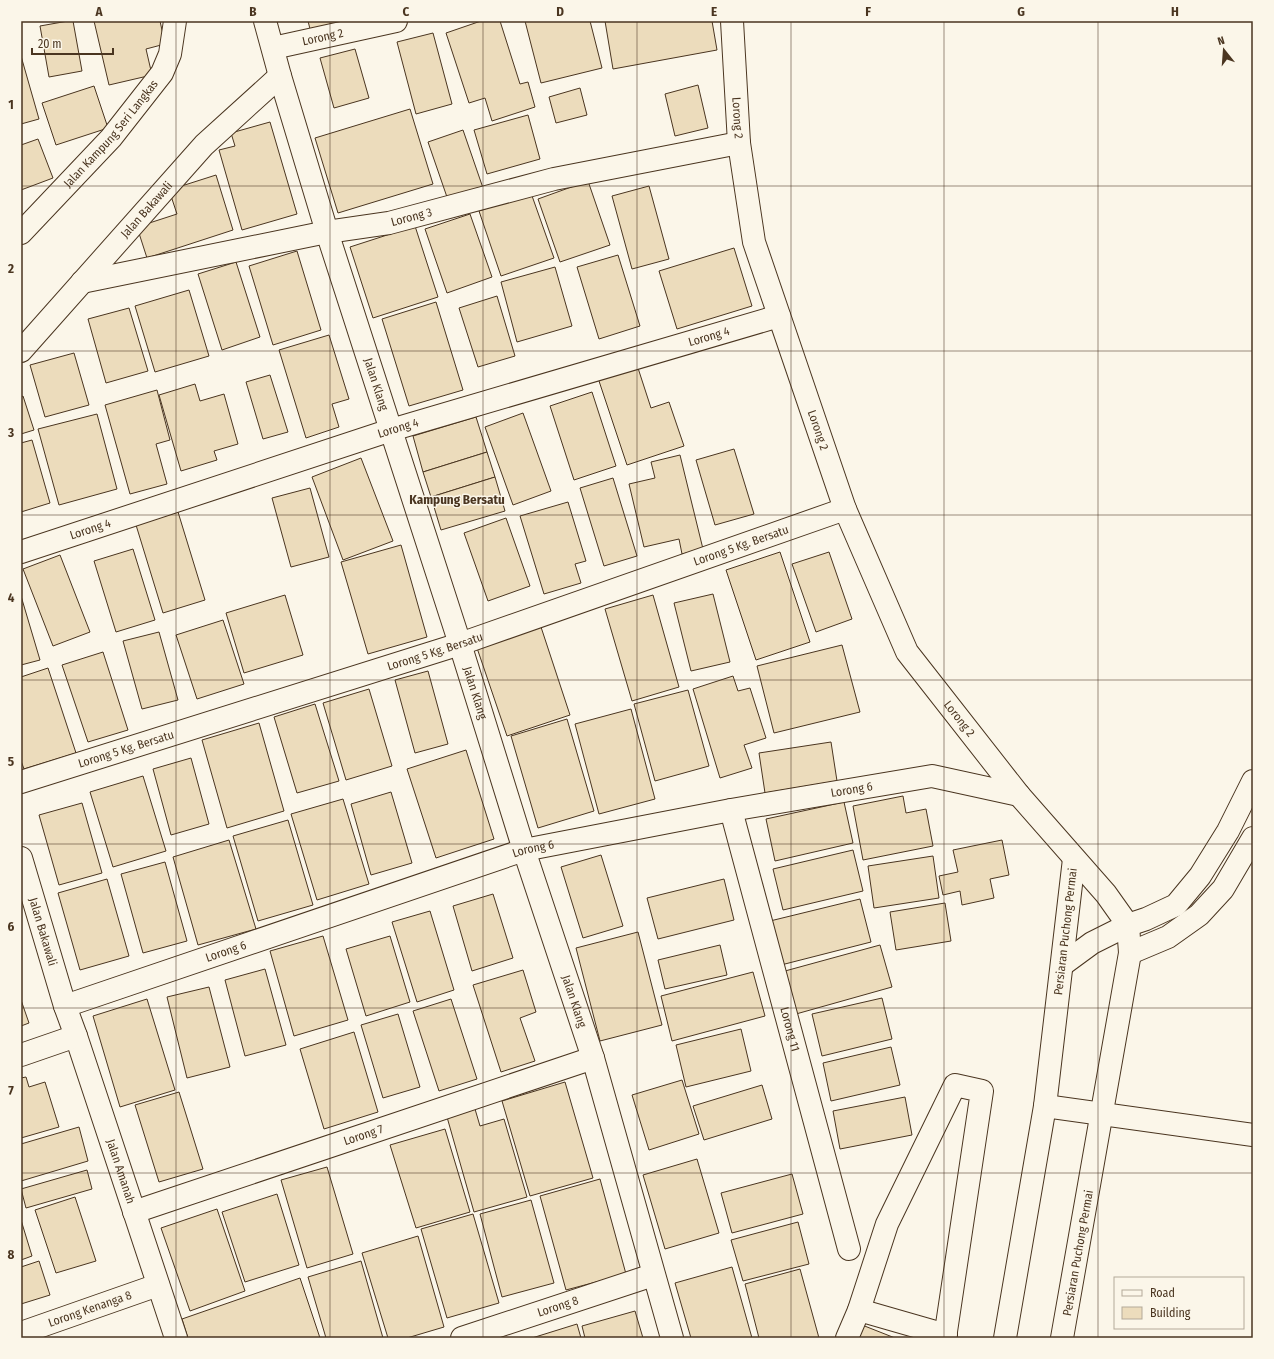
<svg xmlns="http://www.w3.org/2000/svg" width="1274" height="1359" font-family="'Fira Sans Condensed',sans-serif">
<rect width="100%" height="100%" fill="#fbf6e9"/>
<!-- building -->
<g fill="#ecdcbc" stroke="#4a3520">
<path d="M68,21h5l9,50 -33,6 -9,-51z"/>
<path d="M94,21h66l5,23 -19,5 6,26 -43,10z"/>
<path d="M308,21h44l-41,12z"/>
<path d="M481,21h19l20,63 8,-2 7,25 -43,14 -7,-23 -16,5 -23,-70z"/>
<path d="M525,21h65l12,47 -61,15z"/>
<path d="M605,21h107l5,29 -104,19z"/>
<path d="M433,33l19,71 -36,10 -19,-72z"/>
<path d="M355,49l14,49 -35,10 -14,-50z"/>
<path d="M21,56l18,63 -18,5z"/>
<path d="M698,85l10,43 -33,8 -10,-42z"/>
<path d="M94,86l14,42 -52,17 -14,-42z"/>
<path d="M580,88l7,27 -31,8 -7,-26z"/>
<path d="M410,109l23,75 -95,29 -23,-75z"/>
<path d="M528,115l12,44 -53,15 -13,-44z"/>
<path d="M270,122l27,92 -55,16 -23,-80 16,-4 -4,-13z"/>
<path d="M463,130l20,58 -35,12 -20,-58z"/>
<path d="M38,139l15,39 -32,12v-45z"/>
<path d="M216,175l17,55 -86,28 -10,-31 40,-13 -8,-24z"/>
<path d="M588,181l22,64 -50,17 -22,-63z"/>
<path d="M649,186l20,73 -37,10 -20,-73z"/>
<path d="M531,193l23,65 -53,18 -22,-65z"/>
<path d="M470,214l22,63 -45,16 -22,-64z"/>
<path d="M415,226l23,71 -65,21 -23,-71z"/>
<path d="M734,248l18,58 -75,23 -18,-58z"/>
<path d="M297,251l24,79 -48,15 -24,-79z"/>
<path d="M618,255l22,71 -41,13 -22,-72z"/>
<path d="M236,262l24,75 -38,13 -24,-76z"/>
<path d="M555,267l17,59 -55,16 -16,-60z"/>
<path d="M189,290l20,66 -54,16 -20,-66z"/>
<path d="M497,296l18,60 -37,11 -19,-59z"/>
<path d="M436,302l27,88 -54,16 -27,-87z"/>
<path d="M129,308l19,63 -42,12 -18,-64z"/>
<path d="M329,335l20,64 -17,5 7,23 -33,11 -27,-88z"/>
<path d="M74,353l15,52 -44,12 -15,-52z"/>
<path d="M637,365l14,43 18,-6 15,44 -57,19 -29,-87z"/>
<path d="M270,375l18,57 -25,7 -17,-57z"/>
<path d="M195,384l5,17 24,-7 14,50 -24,7 3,9 -36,11 -22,-76z"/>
<path d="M157,390l13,50 -14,4 11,40 -37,10 -25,-89z"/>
<path d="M592,392l24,74 -42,14 -24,-74z"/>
<path d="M23,396l11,34 -13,4v-37z"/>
<path d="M523,413l28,78 -38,14 -28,-78z"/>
<path d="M97,414l20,75 -58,16 -21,-76z"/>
<path d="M476,417l11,35 -64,20 -10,-36z"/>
<path d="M32,440l18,63 -29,9v-69z"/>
<path d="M734,449l20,65 -39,11 -19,-65z"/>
<path d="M487,452l8,25 -64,20 -8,-25z"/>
<path d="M680,455l23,94 -21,5 -3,-15 -35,8 -15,-63 26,-6 -4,-16z"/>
<path d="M361,458l32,83 -50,19 -31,-83z"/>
<path d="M495,477l10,34 -64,19 -10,-33z"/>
<path d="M613,478l24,78 -33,10 -24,-78z"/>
<path d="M310,488l19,69 -38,10 -19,-69z"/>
<path d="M568,502l18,59 -11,3 6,19 -37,11 -24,-78z"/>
<path d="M178,512l27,88 -42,13 -27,-88z"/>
<path d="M506,518l24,68 -42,15 -24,-68z"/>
<path d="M401,545l26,92 -59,17 -27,-92z"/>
<path d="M133,549l22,71 -39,12 -22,-71z"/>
<path d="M780,552l30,90 -54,18 -30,-90z"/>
<path d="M829,552l23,67 -36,13 -24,-68z"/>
<path d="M60,555l30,77 -37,14 -30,-77z"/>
<path d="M713,594l17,68 -39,9 -17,-68z"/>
<path d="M285,595l18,60 -59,18 -18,-60z"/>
<path d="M653,595l26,92 -47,14 -27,-92z"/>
<path d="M21,596l19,64 -19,5z"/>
<path d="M223,620l21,64 -47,15 -21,-64z"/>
<path d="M540,624l30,91 -63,21 -31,-91z"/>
<path d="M159,632l19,68 -36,9 -19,-68z"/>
<path d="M842,645l18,67 -86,21 -17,-67z"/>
<path d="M103,652l25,78 -40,12 -26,-77z"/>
<path d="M48,668l28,85 -52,16 -3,-8v-84z"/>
<path d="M428,671l20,73 -33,9 -20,-73z"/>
<path d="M733,676l5,15 12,-3 16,50 -22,7 8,23 -32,10 -27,-89z"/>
<path d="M369,689l23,77 -46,14 -23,-77z"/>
<path d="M688,690l21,76 -54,15 -21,-77z"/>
<path d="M315,704l24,77 -42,12 -23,-76z"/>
<path d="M631,709l24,90 -56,15 -24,-90z"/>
<path d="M567,719l27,92 -56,17 -27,-92z"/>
<path d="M259,723l25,88 -57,17 -25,-88z"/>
<path d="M831,742l6,39 -72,12 -6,-40z"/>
<path d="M466,750l28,89 -58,19 -29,-89z"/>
<path d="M191,758l18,66 -38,11 -18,-66z"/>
<path d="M143,776l23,75 -53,16 -23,-75z"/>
<path d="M391,792l21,71 -41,12 -20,-71z"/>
<path d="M903,796l3,17 20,-4 7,37 -70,14 -10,-54z"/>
<path d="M343,799l26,85 -52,16 -26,-86z"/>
<path d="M844,802l9,41 -78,18 -9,-42z"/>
<path d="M82,803l20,70 -43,12 -20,-70z"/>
<path d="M288,820l25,85 -55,16 -25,-85z"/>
<path d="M229,840l27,89 -58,16 -25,-88z"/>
<path d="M1002,840l7,35 -19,4 4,19 -32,7 -2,-14 -17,4 -4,-19 19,-4 -5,-22z"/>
<path d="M853,850l10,41 -80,19 -10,-41z"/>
<path d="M601,855l22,71 -40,12 -22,-71z"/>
<path d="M933,856l6,42 -65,10 -6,-42z"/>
<path d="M165,862l22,79 -44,12 -22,-79z"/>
<path d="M107,879l22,77 -49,14 -22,-77z"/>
<path d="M724,879l10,41 -76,19 -11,-41z"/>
<path d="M493,894l20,64 -41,13 -19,-65z"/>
<path d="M860,899l11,43 -90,23 -11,-44z"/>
<path d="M945,903l6,38 -55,9 -6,-38z"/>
<path d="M430,911l24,79 -37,12 -25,-80z"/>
<path d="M638,932l24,93 -62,16 -24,-93z"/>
<path d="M323,936l25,84 -54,16 -24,-85z"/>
<path d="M390,936l20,66 -44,14 -20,-67z"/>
<path d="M720,945l7,30 -62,14 -7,-29z"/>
<path d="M880,945l12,42 -96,27 -11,-43z"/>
<path d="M265,969l21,76 -41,11 -20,-76z"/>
<path d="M523,970l13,42 -16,6 15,43 -34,11 -28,-87z"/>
<path d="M753,972l12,44 -93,25 -11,-45z"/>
<path d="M209,987l21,80 -43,11 -20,-81z"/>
<path d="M882,998l10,41 -70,17 -10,-42z"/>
<path d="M147,999l28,91 -55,17 -27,-91z"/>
<path d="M451,999l26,80 -38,12 -26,-80z"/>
<path d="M21,1000l8,23 -8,3z"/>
<path d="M398,1014l22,73 -37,11 -22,-73z"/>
<path d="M741,1029l10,42 -65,16 -10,-42z"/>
<path d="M354,1032l24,80 -54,17 -24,-80z"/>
<path d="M891,1047l9,38 -69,16 -8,-38z"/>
<path d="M26,1077l3,10 16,-5 14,45 -38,11v-60z"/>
<path d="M682,1080l17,54 -50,16 -17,-55z"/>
<path d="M565,1082l28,96 -63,18 -28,-95z"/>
<path d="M762,1085l10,34 -68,21 -11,-34z"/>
<path d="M179,1092l24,77 -44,13 -24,-77z"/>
<path d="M905,1097l7,38 -72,14 -7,-38z"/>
<path d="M475,1109l5,17 24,-7 23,78 -53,15 -27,-95z"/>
<path d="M79,1127l9,34 -67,20v-37z"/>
<path d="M445,1129l25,83 -54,16 -26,-83z"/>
<path d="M697,1159l22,74 -54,16 -22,-74z"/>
<path d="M327,1167l26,87 -46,14 -26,-88z"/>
<path d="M87,1170l5,19 -66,19 -5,-19z"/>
<path d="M792,1174l11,40 -71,19 -11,-40z"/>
<path d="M600,1179l26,95 -60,16 -26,-94z"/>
<path d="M277,1194l22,71 -54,17 -23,-70z"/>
<path d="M75,1197l21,64 -40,12 -21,-63z"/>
<path d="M531,1200l23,83 -52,14 -22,-83z"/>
<path d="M217,1209l28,82 -55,20 -29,-83z"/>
<path d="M473,1214l26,89 -52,15 -26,-89z"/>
<path d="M21,1220l11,36 -11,4z"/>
<path d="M798,1222l11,42 -66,17 -12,-41z"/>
<path d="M418,1236l26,91 -37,11h-19l-26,-85z"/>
<path d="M39,1261l11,34 -29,9v-37z"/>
<path d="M361,1261l22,77h-57l-18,-61z"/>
<path d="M732,1267l20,71h-61l-16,-55z"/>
<path d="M800,1269l19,69h-60l-14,-54z"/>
<path d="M300,1278l20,60h-132l-6,-19z"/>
<path d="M635,1311l8,27h-58l-3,-12z"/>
<path d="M857,1323l38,15h-44z"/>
<path d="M577,1324l4,14h-49z"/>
</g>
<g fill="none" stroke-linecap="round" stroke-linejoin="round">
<!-- minor casing -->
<g stroke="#4a3520" stroke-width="24">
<g id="minor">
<path id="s1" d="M265,21l15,55 47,156 133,412 64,206 69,208 79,280"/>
<path id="s2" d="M732,21l7,122 15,99 91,267 62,143 112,143 87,99 22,31 2,28 -68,385"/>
<path id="s3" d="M273,48l123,-27"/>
<path id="s4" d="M21,233l90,-95 51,-65 8,-19 5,-33"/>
<path id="s5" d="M82,282l245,-50 62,-9 165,-44 185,-36"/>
<path id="s6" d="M21,351l183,-206 76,-69"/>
<path id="s7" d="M21,552l370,-122 388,-114"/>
<path id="s8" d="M21,782l439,-138 385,-135"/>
<path id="s9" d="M731,810l118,439"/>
<path id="s10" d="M21,858l44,148 11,30 100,302"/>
<path d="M1130,953l38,-16 31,-22 24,-26 30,-51"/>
<path d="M1062,965l30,-22 36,-18 18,-6 30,-14 24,-29 28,-45 25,-50"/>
<path id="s11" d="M65,1006l459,-156 207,-40 201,-34 87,19"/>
<path d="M21,1055l55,-19"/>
<path d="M1045,1106l208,29"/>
<path id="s12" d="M134,1212l459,-154"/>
<path d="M859,1310l87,25"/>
<path id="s13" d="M21,1333l137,-48"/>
<path id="s14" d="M462,1338l191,-63"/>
<path d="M847,1338l12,-28 28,-86 68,-139 27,6 -37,247"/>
<path id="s15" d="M1005,1338l40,-232 29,-247"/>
</g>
</g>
<!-- minor -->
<use href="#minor" stroke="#fbf6e9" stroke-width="22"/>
</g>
<!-- grid -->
<path fill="none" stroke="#4a3520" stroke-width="1" stroke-opacity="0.55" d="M176,21v1317M330,21v1317M483,21v1317M637,21v1317M791,21v1317M944,21v1317M1098,21v1317M21,186h1232M21,351h1232M21,515h1232M21,680h1232M21,844h1232M21,1008h1232M21,1173h1232"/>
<g text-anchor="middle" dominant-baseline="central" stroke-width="3" stroke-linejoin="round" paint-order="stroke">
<!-- street labels -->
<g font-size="12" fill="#4a3520" stroke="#fbf6e9">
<text stroke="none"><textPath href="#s3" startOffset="51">Lorong 2</textPath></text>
<text stroke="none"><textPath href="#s2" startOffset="97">Lorong 2</textPath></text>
<text stroke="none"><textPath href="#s4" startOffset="134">Jalan Kampung Seri Langkas</textPath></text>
<text stroke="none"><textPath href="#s6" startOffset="189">Jalan Bakawali</textPath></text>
<text stroke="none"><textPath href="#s5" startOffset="336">Lorong 3</textPath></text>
<text stroke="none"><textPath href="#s7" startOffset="721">Lorong 4</textPath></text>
<text stroke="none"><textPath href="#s1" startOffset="380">Jalan Klang</textPath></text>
<text stroke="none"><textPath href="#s7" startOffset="397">Lorong 4</textPath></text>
<text stroke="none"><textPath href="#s2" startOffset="421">Lorong 2</textPath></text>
<text stroke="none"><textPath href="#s7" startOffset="73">Lorong 4</textPath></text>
<text stroke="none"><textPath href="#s8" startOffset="758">Lorong 5 Kg. Bersatu</textPath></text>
<text stroke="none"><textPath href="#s8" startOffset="434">Lorong 5 Kg. Bersatu</textPath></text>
<text stroke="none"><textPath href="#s1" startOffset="704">Jalan Klang</textPath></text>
<text stroke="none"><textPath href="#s2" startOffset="745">Lorong 2</textPath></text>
<text stroke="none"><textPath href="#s8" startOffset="110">Lorong 5 Kg. Bersatu</textPath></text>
<text stroke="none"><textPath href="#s11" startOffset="818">Lorong 6</textPath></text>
<text stroke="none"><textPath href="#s11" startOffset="494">Lorong 6</textPath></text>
<text stroke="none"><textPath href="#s10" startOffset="77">Jalan Bakawali</textPath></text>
<text stroke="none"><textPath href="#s15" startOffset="411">Persiaran Puchong Permai</textPath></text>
<text stroke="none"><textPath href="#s11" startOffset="170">Lorong 6</textPath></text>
<text stroke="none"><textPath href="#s1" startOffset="1028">Jalan Klang</textPath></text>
<text stroke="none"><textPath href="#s9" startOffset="227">Lorong 11</textPath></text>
<text stroke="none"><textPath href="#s12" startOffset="242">Lorong 7</textPath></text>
<text stroke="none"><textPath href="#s10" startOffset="329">Jalan Amanah</textPath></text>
<text transform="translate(1078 1253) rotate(-80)">Persiaran Puchong Permai</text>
<text stroke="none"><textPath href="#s14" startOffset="101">Lorong 8</textPath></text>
<text stroke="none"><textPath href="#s13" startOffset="73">Lorong Kenanga 8</textPath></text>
</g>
<!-- neighbourhood labels -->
<g font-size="13" font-weight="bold" fill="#4a3520" stroke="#fbf6e9">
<text x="457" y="499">Kampung Bersatu</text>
</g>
</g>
<!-- border -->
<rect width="1274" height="1359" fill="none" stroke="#fbf6e9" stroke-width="44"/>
<!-- legend -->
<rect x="1114" y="1277" width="130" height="52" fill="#fbf6e9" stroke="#b4a999"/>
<rect x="1122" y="1290" width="20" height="6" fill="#fbf6e9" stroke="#b4a999"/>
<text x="1150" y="1297" font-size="12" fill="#4a3520">Road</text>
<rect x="1122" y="1307" width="20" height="12" fill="#ecdcbc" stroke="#b4a999"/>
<text x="1150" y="1317" font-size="12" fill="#4a3520">Building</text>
<!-- north arrow -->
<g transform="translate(1224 50) rotate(343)" stroke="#fbf6e9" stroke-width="3" paint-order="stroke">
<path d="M0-3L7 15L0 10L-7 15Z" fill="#4a3520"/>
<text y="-6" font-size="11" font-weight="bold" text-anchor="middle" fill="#4a3520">N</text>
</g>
<!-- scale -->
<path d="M32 48v6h81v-6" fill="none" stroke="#4a3520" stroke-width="2"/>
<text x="38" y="48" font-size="12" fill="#4a3520" stroke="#fbf6e9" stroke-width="3" paint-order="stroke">20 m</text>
<rect x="22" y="22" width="1230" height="1315" fill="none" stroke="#4a3520" stroke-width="1.5"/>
<g font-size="13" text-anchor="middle" font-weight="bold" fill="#4a3520">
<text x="99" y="16">A</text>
<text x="253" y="16">B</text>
<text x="406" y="16">C</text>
<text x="560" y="16">D</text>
<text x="714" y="16">E</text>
<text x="868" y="16">F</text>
<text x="1021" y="16">G</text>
<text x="1175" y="16">H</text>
<text x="11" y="109">1</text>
<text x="11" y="273">2</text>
<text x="11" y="437">3</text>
<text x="11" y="602">4</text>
<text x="11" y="766">5</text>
<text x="11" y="931">6</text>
<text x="11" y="1095">7</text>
<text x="11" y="1259">8</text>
</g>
</svg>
